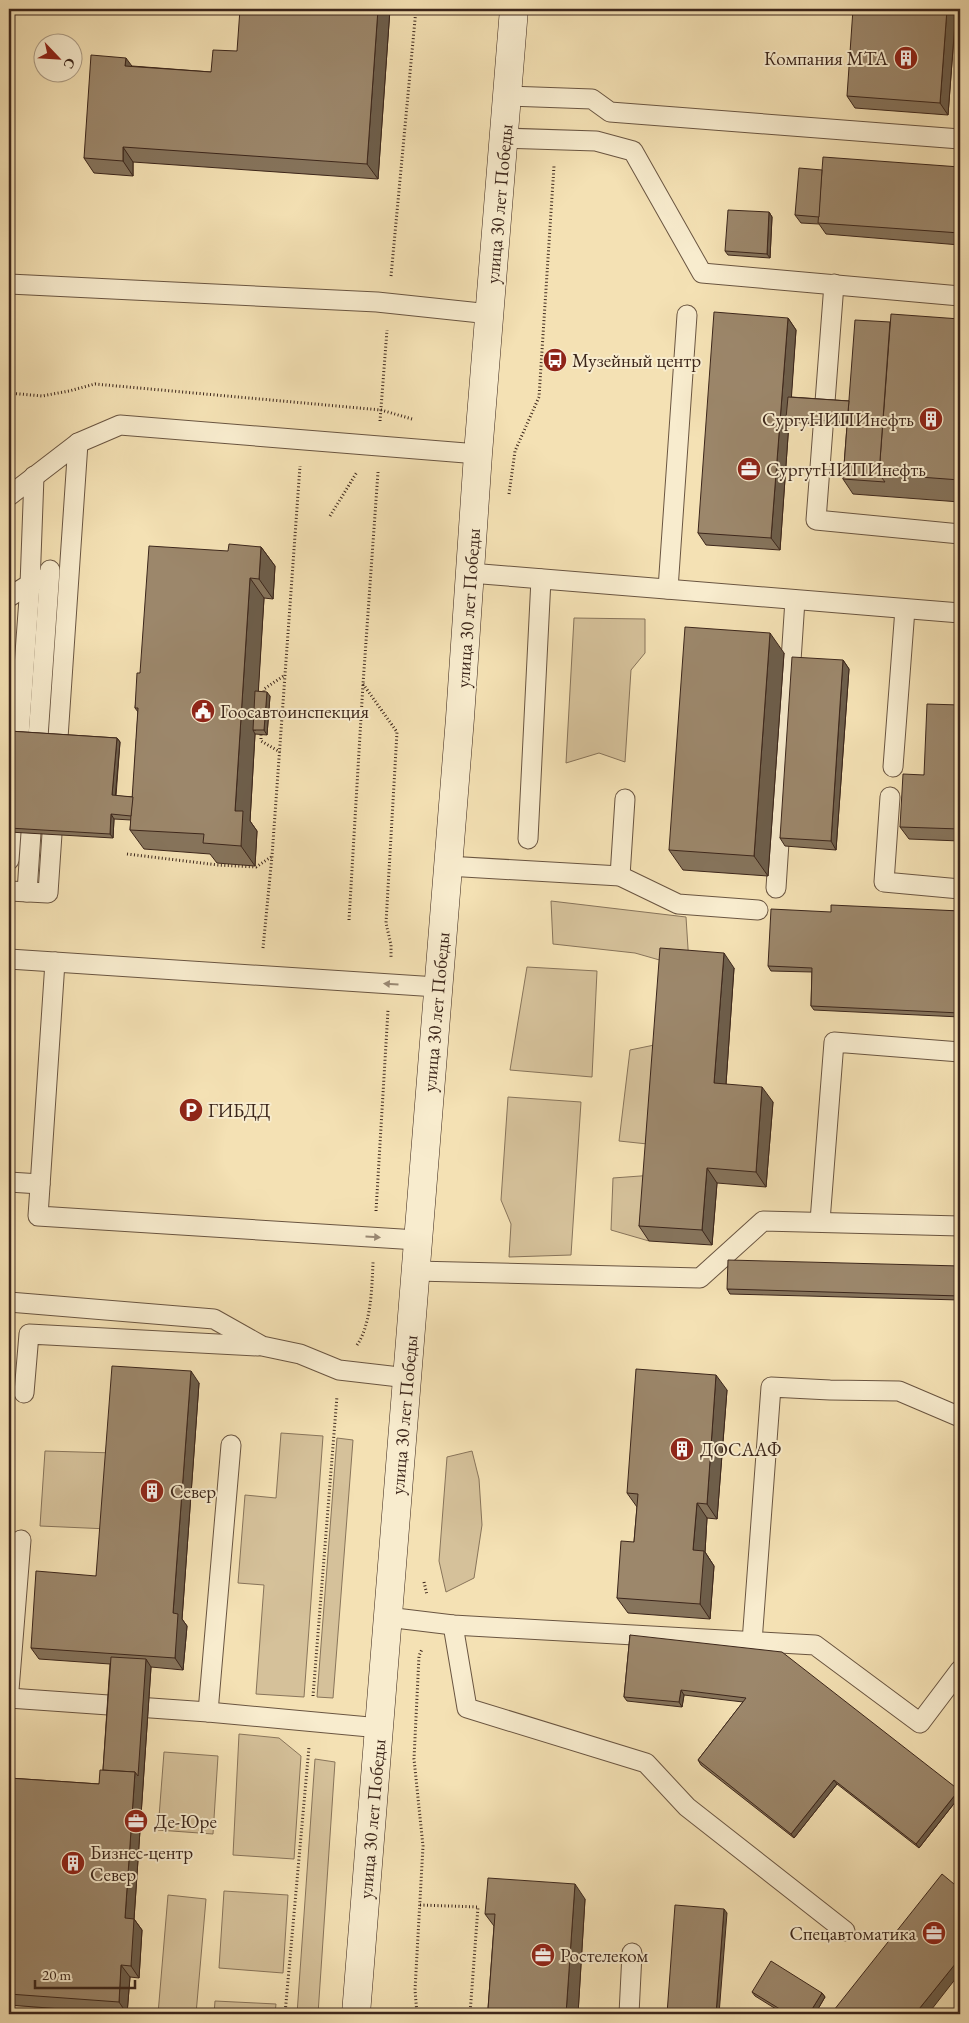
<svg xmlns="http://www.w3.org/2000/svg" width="969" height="2023" font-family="'EB Garamond',serif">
<rect width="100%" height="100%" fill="#f4e1b4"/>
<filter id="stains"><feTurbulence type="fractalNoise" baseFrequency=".004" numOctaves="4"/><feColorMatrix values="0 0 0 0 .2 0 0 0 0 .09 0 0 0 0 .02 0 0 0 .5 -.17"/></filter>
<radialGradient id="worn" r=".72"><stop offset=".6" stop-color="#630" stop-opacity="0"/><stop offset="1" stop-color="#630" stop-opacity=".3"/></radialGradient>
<!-- green -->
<g fill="#d5c19a" stroke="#88745a">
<path d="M574,618l71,1v34l-14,17 -6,92 -26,-9 -33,10z"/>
<path d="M551,901l135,16 3,47 -19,-1 -35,-10 -82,-9z"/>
<path d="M527,967l70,4 -5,106 -82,-7z"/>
<path d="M664,1043l-7,102 -38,-4 11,-91z"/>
<path d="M508,1097l73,5 -10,153 -62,2 2,-33 -10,-24z"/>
<path d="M654,1175l-5,66 -38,-11 2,-52z"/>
<path d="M281,1433l42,3 -19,261 -48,-3 8,-109 -26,-2 7,-88 31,3z"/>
<path d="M337,1438l16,2 -20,258 -16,-1z"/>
<path d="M45,1451l70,2 -6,76 -69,-3z"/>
<path d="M472,1451l7,28 3,46 -8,53 -28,14 -7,-31 8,-104z"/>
<path d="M239,1734l40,4 22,18 -7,103 -61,-4z"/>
<path d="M164,1752l54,4 -5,78 -55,-4z"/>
<path d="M315,1759l20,3 -17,252h-21z"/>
<path d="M224,1891l64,4 -5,78 -64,-5z"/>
<path d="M168,1895l38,4 -10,115h-38z"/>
<path d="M215,2001l61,3 -1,10h-61z"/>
<path d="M9,2005l118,9h-118z"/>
</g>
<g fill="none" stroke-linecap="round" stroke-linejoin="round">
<!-- lane casing -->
<g stroke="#6a5541" stroke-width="21">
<g id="lane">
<path d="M508,96l84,3 18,13 350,27"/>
<path d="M504,138l92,3 37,10 69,122 258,23"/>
<path d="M9,284l368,18 113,12"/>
<path d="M834,284l-18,236 144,14"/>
<path d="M9,496l69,-53 42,-18 358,29"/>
<path d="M470,573l490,40"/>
<path d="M668,589l19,-274"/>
<path d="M9,597l29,-18"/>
<path d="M19,735l11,-150 4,-109"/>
<path d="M38,737l12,-167"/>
<path d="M58,738l20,-295"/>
<path d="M893,767l12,-158"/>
<path d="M890,797l-6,85 76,7"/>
<path d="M528,839l13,-260"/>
<path d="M9,860l2,-28"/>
<path d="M447,866l173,10 58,28 80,6"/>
<path d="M620,876l5,-77"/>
<path d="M776,888l19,-288"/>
<path d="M9,891l39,2 4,-59"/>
<path d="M27,892l4,-59"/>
<path d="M9,959l428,28"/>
<path d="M55,962l-17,254 379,24"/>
<path d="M9,1182l31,2"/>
<path d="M820,1221l14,-179 126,10"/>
<path d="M415,1271l285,7 63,-57 197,5"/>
<path d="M9,1302l205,17 48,27 38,8 39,16 69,8"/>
<path d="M24,1393l5,-59 229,12"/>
<path d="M387,1617l66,8 362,20 105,78 40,-53"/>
<path d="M453,1625l14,83 179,55 41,44 158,124"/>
<path d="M752,1642l19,-255 59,3 69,1 61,26"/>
<path d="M9,1690l12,-150"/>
<path d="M9,1698l199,14 172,16"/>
<path d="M208,1712l23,-267"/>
<path d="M629,2014l3,-61"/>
</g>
</g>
<!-- secondary casing -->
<g stroke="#3c261b" stroke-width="29">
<path id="secondary" d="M356,2014l104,-1296 18,-264 36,-445"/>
</g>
<!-- path -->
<g stroke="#3c261b" stroke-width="3" stroke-dasharray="1 2.5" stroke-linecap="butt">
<path d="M391,276l25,-267"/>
<path d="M9,393l33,3 27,-5 26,-7 286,26 31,9"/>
<path d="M380,421l7,-91"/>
<path d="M509,494l6,-43 24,-54 15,-231"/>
<path d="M330,516l27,-44"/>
<path d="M363,684l34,48 -11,191 5,22v12"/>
<path d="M264,695v-6l21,-14"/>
<path d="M261,731v10l19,11"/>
<path d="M127,854l91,11 38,2 15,-10"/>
<path d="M349,920l14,-236 15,-212"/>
<path d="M263,948l9,-92 28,-390"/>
<path d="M376,1211l12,-201"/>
<path d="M357,1345c14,-20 15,-58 16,-83"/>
<path d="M424,1582l3,13"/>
<path d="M313,1696l24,-300"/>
<path d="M420,1905l58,2 -8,107"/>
<path d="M285,2014l24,-267"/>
<path d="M417,2014l-2,-24 8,-144 -9,-87 5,-103 3,-7"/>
</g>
<!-- lane -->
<use href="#lane" stroke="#f8ecce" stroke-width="19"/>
<!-- secondary -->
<use href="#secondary" stroke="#f8ecce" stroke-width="28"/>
</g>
<!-- wall -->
<g fill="#86745c" stroke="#3c261b">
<path d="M390,9l-12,170 -245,-17v14l-39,-3 -10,-15 48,-92 79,6 26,-21z"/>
<path d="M956,9l-8,106 -93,-7 -8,-12z"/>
<path d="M960,167v78l-134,-11 -7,-10 -18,-1 -6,-8 27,-45z"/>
<path d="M769,212l3,5 -2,41 -42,-3 -3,-4z"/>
<path d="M788,318l8,12 -5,67 58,4 41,-79 70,-3v183l-107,-8 -10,-15 4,-53 -58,-4 -9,128 -74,-5 -8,-12z"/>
<path d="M261,547l14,19 -2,33 -9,-1 -6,93 12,5 -3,39 -12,-1 -5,87 7,10 -2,35 -38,-3 -7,-9 -66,-5 -14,-19 1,-10 -17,-1 -1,19 -104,-6v-101l108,7 3,4 -4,54 17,1 5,-85 -3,-4 5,-35 88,-122z"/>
<path d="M784,653l-16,223 -85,-6 -14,-20z"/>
<path d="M843,660l6,9 -13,181 -51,-4 -5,-8z"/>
<path d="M960,705v136l-51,-2 -9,-12 24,-52z"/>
<path d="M960,911v106l-146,-7 -3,-4 1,-34 -41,-1 -3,-5 63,-54z"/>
<path d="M734,968l-8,116 47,18 -7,85 -49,-4 -5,62 -63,-4 -10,-15z"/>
<path d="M960,1266v34l-230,-6 -3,-5z"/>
<path d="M199,1383l-17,236 5,7 -4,44 -32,-3 -17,252 8,11 -3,48 -9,-1 -3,37 -118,-9v-227l90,6 4,-14 7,-106 -71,-5 -8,-11 65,-72z"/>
<path d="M727,1390l-10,129 -10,-1 -2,34 9,14 -4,53 -82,-6 -11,-15 17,-56 3,-35 -10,-14z"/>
<path d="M630,1635l329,155 1,2v4l-41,52 -82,-64 -43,54 -93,-73 -3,-5 45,-58 -59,-7 -2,12 -55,-6 -3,-4z"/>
<path d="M585,1899l-7,115h-99l9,-5 6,-83 -9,-12z"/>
<path d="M752,1992l70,1 3,4 -10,17h-31l-29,-18z"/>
</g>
<!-- shaded-wall -->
<g fill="#6d5e4b" stroke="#3c261b">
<path d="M378,9h12l-12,170 -11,-15z"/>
<path d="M947,9h9l-8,106 -8,-12z"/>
<path d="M126,58l11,15 -12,-7z"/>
<path d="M123,147l10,15v14l-10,-15z"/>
<path d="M769,212l3,5 -2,41 -3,-4z"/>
<path d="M788,318l8,12 -6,88h-4l3,4 -9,128 -9,-12z"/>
<path d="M261,547l14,19 -2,33 -14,-20z"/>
<path d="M250,578l14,20 -8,132h-3l2,4 -5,87 7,10 -2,35 -14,-20 -6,-35z"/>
<path d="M770,633l14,20 -16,223 -14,-20z"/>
<path d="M843,660l6,9 -13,181 -5,-9z"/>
<path d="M267,692l3,4 -3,39 -3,-5z"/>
<path d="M117,738l3,4 -5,58 -3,-5z"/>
<path d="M111,814l3,5 -1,19 -3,-4z"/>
<path d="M724,953l10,15 -9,130 -11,-15z"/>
<path d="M762,1087l11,15 -7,85 -10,-15z"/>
<path d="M707,1168l10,15 -5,62 -10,-15z"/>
<path d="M191,1371l8,12 -17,236 5,7 -4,44 -8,-12 -2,-45z"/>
<path d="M716,1375l11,15 -10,129 -10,-15z"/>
<path d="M697,1503l10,15 -2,34 9,14 -4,53 -10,-15 -7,-54z"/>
<path d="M146,1659l5,8 -17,252 8,11 -3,48 -8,-12 -6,-48 10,-146z"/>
<path d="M681,1690l3,5 -2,12 -3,-5z"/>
<path d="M834,1780l3,4 -43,54 -3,-4z"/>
<path d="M959,1790l1,2v4l-41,52 -3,-4z"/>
<path d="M575,1884l10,15 -7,115h-12z"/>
<path d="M724,1909l3,4 -8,101h-3z"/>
<path d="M960,1958v15l-32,41h-13z"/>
<path d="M121,1965l9,12 -3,37 -8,-12z"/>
<path d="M822,1993l3,4 -10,17h-6z"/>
</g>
<!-- building -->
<g fill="#9c876b" stroke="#3c261b">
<path d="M240,9h138l-11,155 -244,-17v14l-39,-3 7,-103 35,3 -1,8 86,6 2,-22 24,1z"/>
<path d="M853,9h94l-7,94 -93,-7z"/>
<path d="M823,157l137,10v66l-142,-10z"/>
<path d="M799,168l23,2 -3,47 -24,-2z"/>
<path d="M728,210l41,2 -2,42 -42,-3z"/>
<path d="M714,312l74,6 -17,220 -73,-5z"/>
<path d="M891,314l69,5v161l-81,-6z"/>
<path d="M855,320l35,2 -11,152 6,8 -42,-3z"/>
<path d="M788,397l61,4 -2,21 -61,-4z"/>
<path d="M229,544l32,3 -2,32 -9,-1 -15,233h8l-2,35 -38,-3 1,-9 -74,-4 8,-122h-3l2,-35h3l9,-127 79,5z"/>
<path d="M685,627l85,6 -16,223 -85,-6z"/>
<path d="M792,657l51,3 -12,181 -51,-3z"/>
<path d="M255,691l12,1 -3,38h-11z"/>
<path d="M927,704l33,1v124l-60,-2 3,-53 21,1z"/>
<path d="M9,731l108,7 -5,57 21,2 -2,19 -20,-2 -1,20 -101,-6z"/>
<path d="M831,905l129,6v102l-149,-7 1,-38 -44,-2 3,-57 60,3z"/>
<path d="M660,948l64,5 -10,130 48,4 -6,85 -49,-4 -5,62 -63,-4z"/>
<path d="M728,1260l232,6v30l-233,-7z"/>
<path d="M112,1366l79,5 -18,242 5,1 -3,44 -144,-10 5,-77 60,5z"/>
<path d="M636,1369l80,6 -9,129 -10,-1 -4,47 11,1 -4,53 -83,-6 4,-57 13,1 4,-48 -11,-1z"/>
<path d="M630,1635l152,17 177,138 -43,54 -82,-64 -43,54 -93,-74 48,-62 -65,-8 -2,12 -55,-5z"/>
<path d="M111,1657l35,2 -8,117 -3,-4 -32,-2z"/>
<path d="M100,1770l35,2 -10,146 9,1 -3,47 -10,-1 -2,37 -110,-8v-216l90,6z"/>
<path d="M942,1874l18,15v69l-45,56h-75l-6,-4z"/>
<path d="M488,1878l87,6 -9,130h-87v-5h9l7,-95h-10z"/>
<path d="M675,1905l49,4 -8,105h-49z"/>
<path d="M771,1961l51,32 -13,21h-21l-36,-22z"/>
</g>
<!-- one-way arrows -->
<defs><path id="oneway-solid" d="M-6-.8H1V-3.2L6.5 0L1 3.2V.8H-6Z" transform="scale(1.25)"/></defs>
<g fill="#9a8974">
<use href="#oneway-solid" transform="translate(391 984) rotate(-176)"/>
<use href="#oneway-solid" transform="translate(373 1237) rotate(3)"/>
</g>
<!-- icons -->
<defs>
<g id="building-disc" transform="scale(1.25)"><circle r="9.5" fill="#8f2418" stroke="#f8ecce"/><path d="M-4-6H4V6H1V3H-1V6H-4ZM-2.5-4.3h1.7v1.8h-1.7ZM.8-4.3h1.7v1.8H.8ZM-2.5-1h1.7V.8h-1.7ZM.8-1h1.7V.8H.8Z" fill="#fff"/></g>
<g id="bus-disc" transform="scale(1.25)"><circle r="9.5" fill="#8f2418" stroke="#f8ecce"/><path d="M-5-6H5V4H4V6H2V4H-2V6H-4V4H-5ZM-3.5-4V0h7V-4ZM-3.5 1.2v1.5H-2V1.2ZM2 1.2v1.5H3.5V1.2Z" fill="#fff"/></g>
<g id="office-disc" transform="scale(1.25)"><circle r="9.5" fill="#8f2418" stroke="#f8ecce"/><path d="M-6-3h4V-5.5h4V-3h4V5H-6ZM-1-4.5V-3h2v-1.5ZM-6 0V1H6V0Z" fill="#fff"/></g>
<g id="civic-disc" transform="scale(1.25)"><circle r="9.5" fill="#8f2418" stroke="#f8ecce"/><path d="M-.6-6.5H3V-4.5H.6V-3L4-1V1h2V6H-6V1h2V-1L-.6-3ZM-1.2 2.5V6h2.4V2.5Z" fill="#fff"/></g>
<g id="parking-disc" transform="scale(1.25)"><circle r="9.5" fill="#8f2418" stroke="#f8ecce"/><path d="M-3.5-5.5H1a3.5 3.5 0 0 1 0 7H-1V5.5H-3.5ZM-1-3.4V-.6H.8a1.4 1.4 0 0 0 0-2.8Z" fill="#fff"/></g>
</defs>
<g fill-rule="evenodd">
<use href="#building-disc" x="906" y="58"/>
<use href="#bus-disc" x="555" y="360"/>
<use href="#building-disc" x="931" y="419"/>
<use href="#office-disc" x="749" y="469"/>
<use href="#civic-disc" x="203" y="711"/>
<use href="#parking-disc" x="191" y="1110"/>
<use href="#building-disc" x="682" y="1449"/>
<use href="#building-disc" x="152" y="1491"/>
<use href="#office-disc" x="136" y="1821"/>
<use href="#building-disc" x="73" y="1863"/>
<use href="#office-disc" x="934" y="1933"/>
<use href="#office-disc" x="543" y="1955"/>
</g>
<g text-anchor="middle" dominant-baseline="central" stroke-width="4" stroke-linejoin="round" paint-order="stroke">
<!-- poi labels -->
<g font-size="19" fill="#3c261b" stroke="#f8ecce" text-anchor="start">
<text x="888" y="58" text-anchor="end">Компания MTA</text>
<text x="572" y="360">Музейный центр</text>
<text x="914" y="419" text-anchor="end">СургуНИПИнефть</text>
<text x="766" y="469">СургутНИПИнефть</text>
<text x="220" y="711">Гоосавтоинспекция</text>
<text x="208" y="1110">ГИБДД</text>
<text x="700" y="1449">ДОСААФ</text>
<text x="170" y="1491">Север</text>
<text x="154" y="1821">Де-Юре</text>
<text x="90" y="1852">Бизнес-центр<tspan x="90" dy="22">Север</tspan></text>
<text x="916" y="1933" text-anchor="end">Спецавтоматика</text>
<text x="560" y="1955">Ростелеком</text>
</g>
<!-- street labels -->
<g font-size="19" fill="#3c261b" stroke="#f8ecce">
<text transform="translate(499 204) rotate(-85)">улица 30 лет Победы</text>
<text transform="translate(468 608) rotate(-86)">улица 30 лет Победы</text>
<text transform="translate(436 1012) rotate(-85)">улица 30 лет Победы</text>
<text transform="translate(404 1415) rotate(-85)">улица 30 лет Победы</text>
<text transform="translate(372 1819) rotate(-85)">улица 30 лет Победы</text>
</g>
</g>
<!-- margin -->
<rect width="969" height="2023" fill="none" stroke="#f4e1b4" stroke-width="30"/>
<rect x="10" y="10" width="949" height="2003" fill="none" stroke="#3c261b" stroke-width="2.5"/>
<rect x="15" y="15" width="939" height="1993" fill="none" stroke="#3c261b"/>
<!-- north arrow -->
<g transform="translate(58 58) rotate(115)"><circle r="24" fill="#f8ecce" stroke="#ad9d86"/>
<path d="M0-4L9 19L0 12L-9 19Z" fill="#8f2418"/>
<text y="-8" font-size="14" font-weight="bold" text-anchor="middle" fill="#3c261b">С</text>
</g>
<!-- scale -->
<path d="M35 1980v8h100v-8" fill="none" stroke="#3c261b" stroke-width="2.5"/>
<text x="42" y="1980" font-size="15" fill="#3c261b" stroke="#f8ecce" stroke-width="4" paint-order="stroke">20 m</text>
<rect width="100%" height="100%" filter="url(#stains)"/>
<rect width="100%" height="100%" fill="url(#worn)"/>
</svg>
